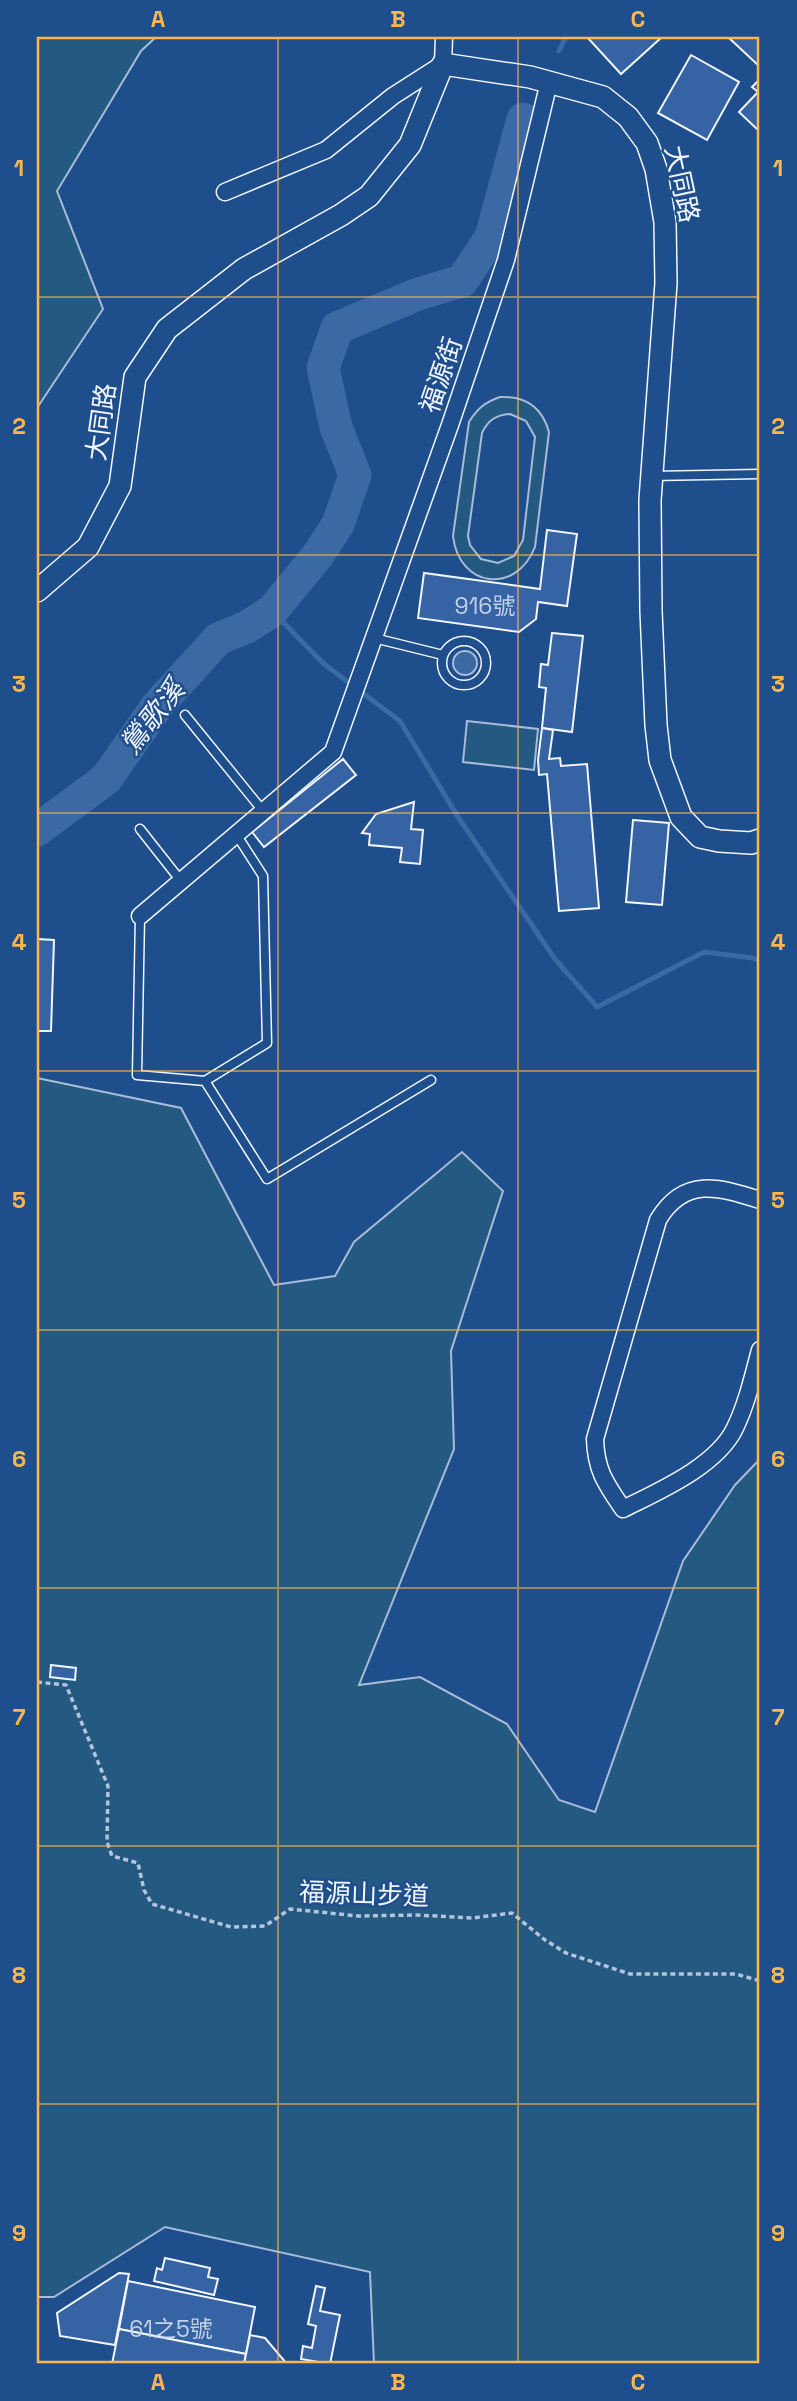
<svg xmlns="http://www.w3.org/2000/svg" width="797" height="2401" font-family="'Space Grotesk','Noto Sans TC',sans-serif">
<rect width="100%" height="100%" fill="#1f4e8c"/>
<!-- green -->
<g fill="#245a82" stroke="#a8bbd7" stroke-width="2" fill-rule="evenodd">
<path d="M37,37h119l-15,14 -84,140 46,118 -66,99z"/>
<path d="M500,397c25,-1 42,10 49,35l-14,115c-19,48 -76,41 -82,-11l16,-114c8,-13 16,-20 31,-25zM510,414l16,7 9,16 -12,103 -9,16 -16,7 -17,-4 -11,-14 -2,-9 14,-103c6,-13 14,-18 28,-19z"/>
<path d="M467,721l71,8 -4,41 -71,-8z"/>
<path d="M37,1078l144,30 93,177 61,-9 19,-34 108,-90 41,39 -52,160 3,98 -95,236 61,-8 87,47 52,76 36,12 88,-251 52,-76 25,-26v905h-386l-4,-92 -205,-45 -111,70h-17z"/>
</g>
<!-- water -->
<circle fill="#3b69a3" stroke="#a8bbd7" stroke-width="2" cx="465" cy="663" r="12"/>
<g fill="none" stroke-linecap="round" stroke-linejoin="round">
<!-- stream -->
<g stroke="#3b69a3" stroke-width="5">
<path d="M559,51l7,-14"/>
<path d="M272,611l52,53 76,57 58,96 97,142 42,48 107,-55 49,6 7,3"/>
</g>
<!-- river -->
<path stroke="#3b69a3" stroke-width="33" d="M37,830l69,-51 51,-73 61,-67 29,-12 25,-16 46,-56 20,-31 17,-49 -19,-48 -13,-59 14,-40 81,-34 44,-13 29,-44 32,-118"/>
</g>
<!-- building -->
<g fill="#3563a3" stroke="#f2f6ff" stroke-width="2">
<path d="M587,37h75l-41,37z"/>
<path d="M728,37h32v30z"/>
<path d="M691,55l48,27 -32,58 -49,-27z"/>
<path d="M760,79v53l-21,-20 19,-20 -6,-5z"/>
<path d="M547,530l30,4 -10,72 -29,-4 -2,17 -17,13 -101,-14 6,-45 116,16z"/>
<path d="M552,633l31,3 -11,96 -30,-4 4,-40 -7,-1 2,-23 7,1z"/>
<path d="M542,728l11,2 -4,29 11,-1 1,8 26,-2 12,144 -40,3 -12,-137 -8,1 -1,-15z"/>
<path d="M343,759l13,16 -92,72 -12,-15z"/>
<path d="M414,802l-3,27 12,1 -3,34 -20,-2 2,-14 -33,-3 1,-11 -8,-1 14,-19z"/>
<path d="M633,820l36,3 -7,82 -36,-3z"/>
<path d="M37,939l17,1 -3,91h-14z"/>
<path d="M51,1665l25,3 -1,12 -25,-3z"/>
<path d="M165,2258l45,10 -2,9 10,2 -4,16 -60,-14 3,-13 5,2z"/>
<path d="M119,2273l10,1 -14,71 -55,-9 -3,-23z"/>
<path d="M128,2281l127,26 -9,47 -127,-25z"/>
<path d="M316,2286l9,2 -5,23 20,4 -10,49 -29,-5 2,-13 9,2 4,-22 -8,-2z"/>
<path d="M119,2329l127,25 -2,10h-132z"/>
<path d="M250,2335l15,3 22,26h-43z"/>
</g>
<g fill="none" stroke-linecap="round" stroke-linejoin="round">
<!-- service casing -->
<g stroke="#f2f6ff" stroke-width="11">
<g id="service">
<path d="M652,476l108,-2"/>
<path d="M374,638l69,17"/>
<circle cx="464" cy="663" r="22"/>
<path d="M185,715l78,96"/>
<path d="M140,829l41,52"/>
<path d="M140,916l-3,159 68,6 62,98 164,-99"/>
<path d="M205,1081l62,-38 -4,-167 -27,-42"/>
</g>
</g>
<!-- minor casing -->
<g stroke="#f2f6ff" stroke-width="19">
<g id="minor">
<path d="M225,192l101,-42 67,-54 50,-32 1,-27"/>
<path d="M140,916l193,-164 117,-327 56,-165 43,-178"/>
<path d="M760,1200c-41,-13 -76,-24 -102,20l-63,219c1,32 11,45 28,70 36,-18 94,-43 112,-81 12,-25 18,-52 25,-78"/>
</g>
</g>
<!-- tertiary casing -->
<g stroke="#f2f6ff" stroke-width="24">
<path id="tertiary" d="M37,591l51,-44 32,-61 15,-109 32,-48 77,-60 97,-54 28,-19 41,-51 33,-81 87,13 73,20 25,20 19,26 9,26 9,53 1,61 -16,217 1,111 5,114 4,35 21,57 19,20 19,4 32,2 9,-3"/>
</g>
<!-- path -->
<path stroke="#b3c4dc" stroke-width="3.5" stroke-dasharray="5 3.5" stroke-linecap="butt" d="M37,1682l29,3 42,101 -1,56 5,14 26,7 6,27 8,14 79,23 34,-1 25,-17 68,7 59,-1 55,3 40,-5 33,27 21,13 64,21h106l24,7"/>
<!-- service -->
<use href="#service" stroke="#1f4e8c" stroke-width="8"/>
<!-- minor -->
<use href="#minor" stroke="#1f4e8c" stroke-width="16"/>
<!-- tertiary -->
<use href="#tertiary" stroke="#1f4e8c" stroke-width="21"/>
</g>
<!-- grid -->
<path fill="none" stroke="#ffb74d" stroke-width="2" stroke-opacity="0.55" d="M278,37v2327M518,37v2327M37,297h723M37,555h723M37,813h723M37,1071h723M37,1330h723M37,1588h723M37,1846h723M37,2104h723"/>
<g text-anchor="middle" dominant-baseline="central" stroke-width="5" stroke-linejoin="round" paint-order="stroke">
<!-- number labels -->
<g font-size="23" fill="#c3d1e8">
<text x="485" y="606">916號</text>
<text x="171" y="2329">61之5號</text>
</g>
<!-- street labels -->
<g font-size="26" fill="#f2f6ff" stroke="#1f4e8c">
<text transform="translate(682 184) rotate(78)">大同路</text>
<text transform="translate(441 375) rotate(-71)">福源街</text>
<text transform="translate(101 422) rotate(-82)">大同路</text>
<text transform="translate(364 1894) rotate(2)">福源山步道</text>
</g>
<!-- water labels -->
<g font-size="28" font-style="italic" fill="#f2f6ff" stroke="#1f4e8c">
<text transform="translate(152 717) rotate(-52)">鶯歌溪</text>
</g>
</g>
<!-- border -->
<rect width="797" height="2401" fill="none" stroke="#1f4e8c" stroke-width="77"/>
<rect x="38" y="38" width="720" height="2324" fill="none" stroke="#ffb74d" stroke-width="2.5"/>
<g font-size="23" text-anchor="middle" font-weight="bold" fill="#ffb74d">
<text x="158" y="27">A</text>
<text x="398" y="27">B</text>
<text x="638" y="27">C</text>
<text x="19" y="176">1</text>
<text x="778" y="176">1</text>
<text x="19" y="434">2</text>
<text x="778" y="434">2</text>
<text x="19" y="692">3</text>
<text x="778" y="692">3</text>
<text x="19" y="950">4</text>
<text x="778" y="950">4</text>
<text x="19" y="1208">5</text>
<text x="778" y="1208">5</text>
<text x="19" y="1467">6</text>
<text x="778" y="1467">6</text>
<text x="19" y="1725">7</text>
<text x="778" y="1725">7</text>
<text x="19" y="1983">8</text>
<text x="778" y="1983">8</text>
<text x="19" y="2241">9</text>
<text x="778" y="2241">9</text>
<text x="158" y="2390">A</text>
<text x="398" y="2390">B</text>
<text x="638" y="2390">C</text>
</g>
</svg>
